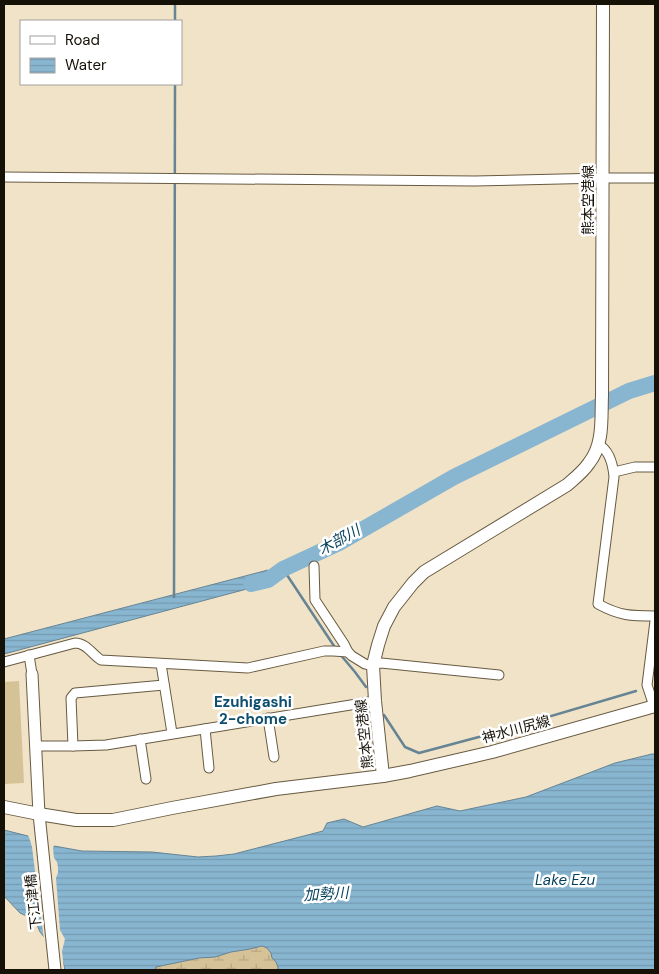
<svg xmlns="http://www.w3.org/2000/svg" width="659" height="974" font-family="'DM Sans','Noto Sans JP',sans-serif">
<defs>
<pattern id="wetland-marsh" width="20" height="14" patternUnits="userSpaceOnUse" patternTransform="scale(1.25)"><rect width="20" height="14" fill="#d6c297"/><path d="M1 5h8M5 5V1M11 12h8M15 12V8" fill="none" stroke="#b7a681"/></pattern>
<pattern id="water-rules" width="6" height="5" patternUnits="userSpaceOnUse" patternTransform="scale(1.25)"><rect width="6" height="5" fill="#88b5d0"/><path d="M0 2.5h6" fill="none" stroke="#759bb1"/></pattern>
</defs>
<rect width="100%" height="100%" fill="#f1e3c7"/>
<!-- green -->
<path fill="#d6c297" d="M19,681l5,102 -20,1v-102z"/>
<!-- wetland -->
<path fill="url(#wetland-marsh)" d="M264,944l7,5 10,21h-147z"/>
<!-- water -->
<g fill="url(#water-rules)" stroke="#668494">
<path d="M268,570l5,12 -269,72v-15z"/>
<path d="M652,754h3v216h-376l-3,-8 -4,-4 -1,-5 -4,-5 -5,-2 -12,3 -19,3 -16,5 -16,1 -43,9 -1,3h-90l-3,-11 -22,-27 -5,-12 -15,-7 -16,-17v-66l24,6 26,10 28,5 70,1 46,5 18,-1 18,-2 89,-23 4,-8 17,-4 19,8 74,-21 23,5 66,-14 89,-34z"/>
</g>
<!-- pier -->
<path fill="#f1e3c7" d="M27,833l28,10 -2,5 1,10 3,4 1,5v6l-2,5 4,52 5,9 -3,12 2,19h-2l-2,-10 -16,-20 -3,-23 -4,-4 -2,-6v-6l3,-5 -6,-49 -2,-7z"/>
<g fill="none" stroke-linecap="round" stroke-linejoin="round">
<!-- stream -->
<g stroke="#668494" stroke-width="2.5">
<path d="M175,21v-17"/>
<path d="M283,569l53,80"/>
<path d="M174,597l1,-513"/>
<path d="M339,653l16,19 11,15"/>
<path d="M384,715l21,32 14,6 71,-19 146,-43"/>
</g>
<!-- river -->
<path stroke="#88b5d0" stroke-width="16" d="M251,584l17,-4 15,-11 56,-26 115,-66 175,-86 26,-8"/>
<!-- minor casing -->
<g stroke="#675a42" stroke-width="11">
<g id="minor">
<path d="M4,177l471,4 128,-3h52"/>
<path d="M599,445c11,6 14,20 15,32l-16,127c22,12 33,12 57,12"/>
<path d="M614,472l21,-5h20"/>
<path d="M314,566l1,34 29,44 4,8 4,4 13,8 4,1 12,-2 118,12"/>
<path d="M29,655l3,19"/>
<path d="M4,662l71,-19c11,0 17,11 26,17l147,8 76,-17h9l15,1"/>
<path d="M161,664l11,69"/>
<path d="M654,706l-7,-21 8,-64"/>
<path d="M268,718l6,39"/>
<path d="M205,729l4,39"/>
<path d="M140,739l6,40"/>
<path d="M36,746h37l33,-1 269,-44"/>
<path d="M73,746l-2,-48 4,-5 89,-8"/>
</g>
</g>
<!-- tertiary casing -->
<g stroke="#675a42" stroke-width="13">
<path id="tertiary" d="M32,674l7,140 16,156"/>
</g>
<!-- secondary casing -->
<g stroke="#675a42" stroke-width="14">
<g id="secondary">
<path d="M383,776l-8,-75 -2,-36 5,-20 6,-19 10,-19 19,-24 11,-11 143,-87c8,-7 16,-13 22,-22 15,-19 12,-44 13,-67l1,-392"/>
<path d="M4,807l35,7 37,6h37l59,-12 104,-19 107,-13 27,-5 82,-19 163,-46"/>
</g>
</g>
<!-- minor -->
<use href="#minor" stroke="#fff" stroke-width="9"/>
<!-- tertiary -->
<use href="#tertiary" stroke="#fff" stroke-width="11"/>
<!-- secondary -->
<use href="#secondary" stroke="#fff" stroke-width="12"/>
</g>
<g text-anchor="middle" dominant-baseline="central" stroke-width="5" stroke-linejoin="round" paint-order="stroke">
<!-- street labels -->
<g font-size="14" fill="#161107" stroke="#fff">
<text transform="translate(588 200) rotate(-90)">熊本空港線</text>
<text transform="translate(516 729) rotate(-15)">神水川尻線</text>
<text transform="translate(364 734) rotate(-96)">熊本空港線</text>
<text transform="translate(33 902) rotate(-96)">下江津橋</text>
</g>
<!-- water labels -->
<g font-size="15" font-style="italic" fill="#033f5b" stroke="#fff">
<text transform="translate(339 540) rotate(-29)">木部川</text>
<text x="565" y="880">Lake Ezu</text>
<text transform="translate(326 894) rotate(-3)">加勢川</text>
</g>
<!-- neighbourhood labels -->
<g font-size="15" font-weight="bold" fill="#0d4d6d" stroke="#fff">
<text x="253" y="702">Ezuhigashi<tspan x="253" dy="17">2-chome</tspan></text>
</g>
</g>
<!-- border -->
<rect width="659" height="974" fill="none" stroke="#161107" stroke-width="10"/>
<!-- legend -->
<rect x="20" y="20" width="162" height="65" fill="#ffffff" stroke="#a2a09c"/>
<rect x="30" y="36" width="25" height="8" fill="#ffffff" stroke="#a2a09c"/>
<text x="65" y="45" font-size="15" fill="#161107">Road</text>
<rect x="30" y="58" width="25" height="15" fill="url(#water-rules)" stroke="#a2a09c"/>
<text x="65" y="70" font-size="15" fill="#161107">Water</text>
</svg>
